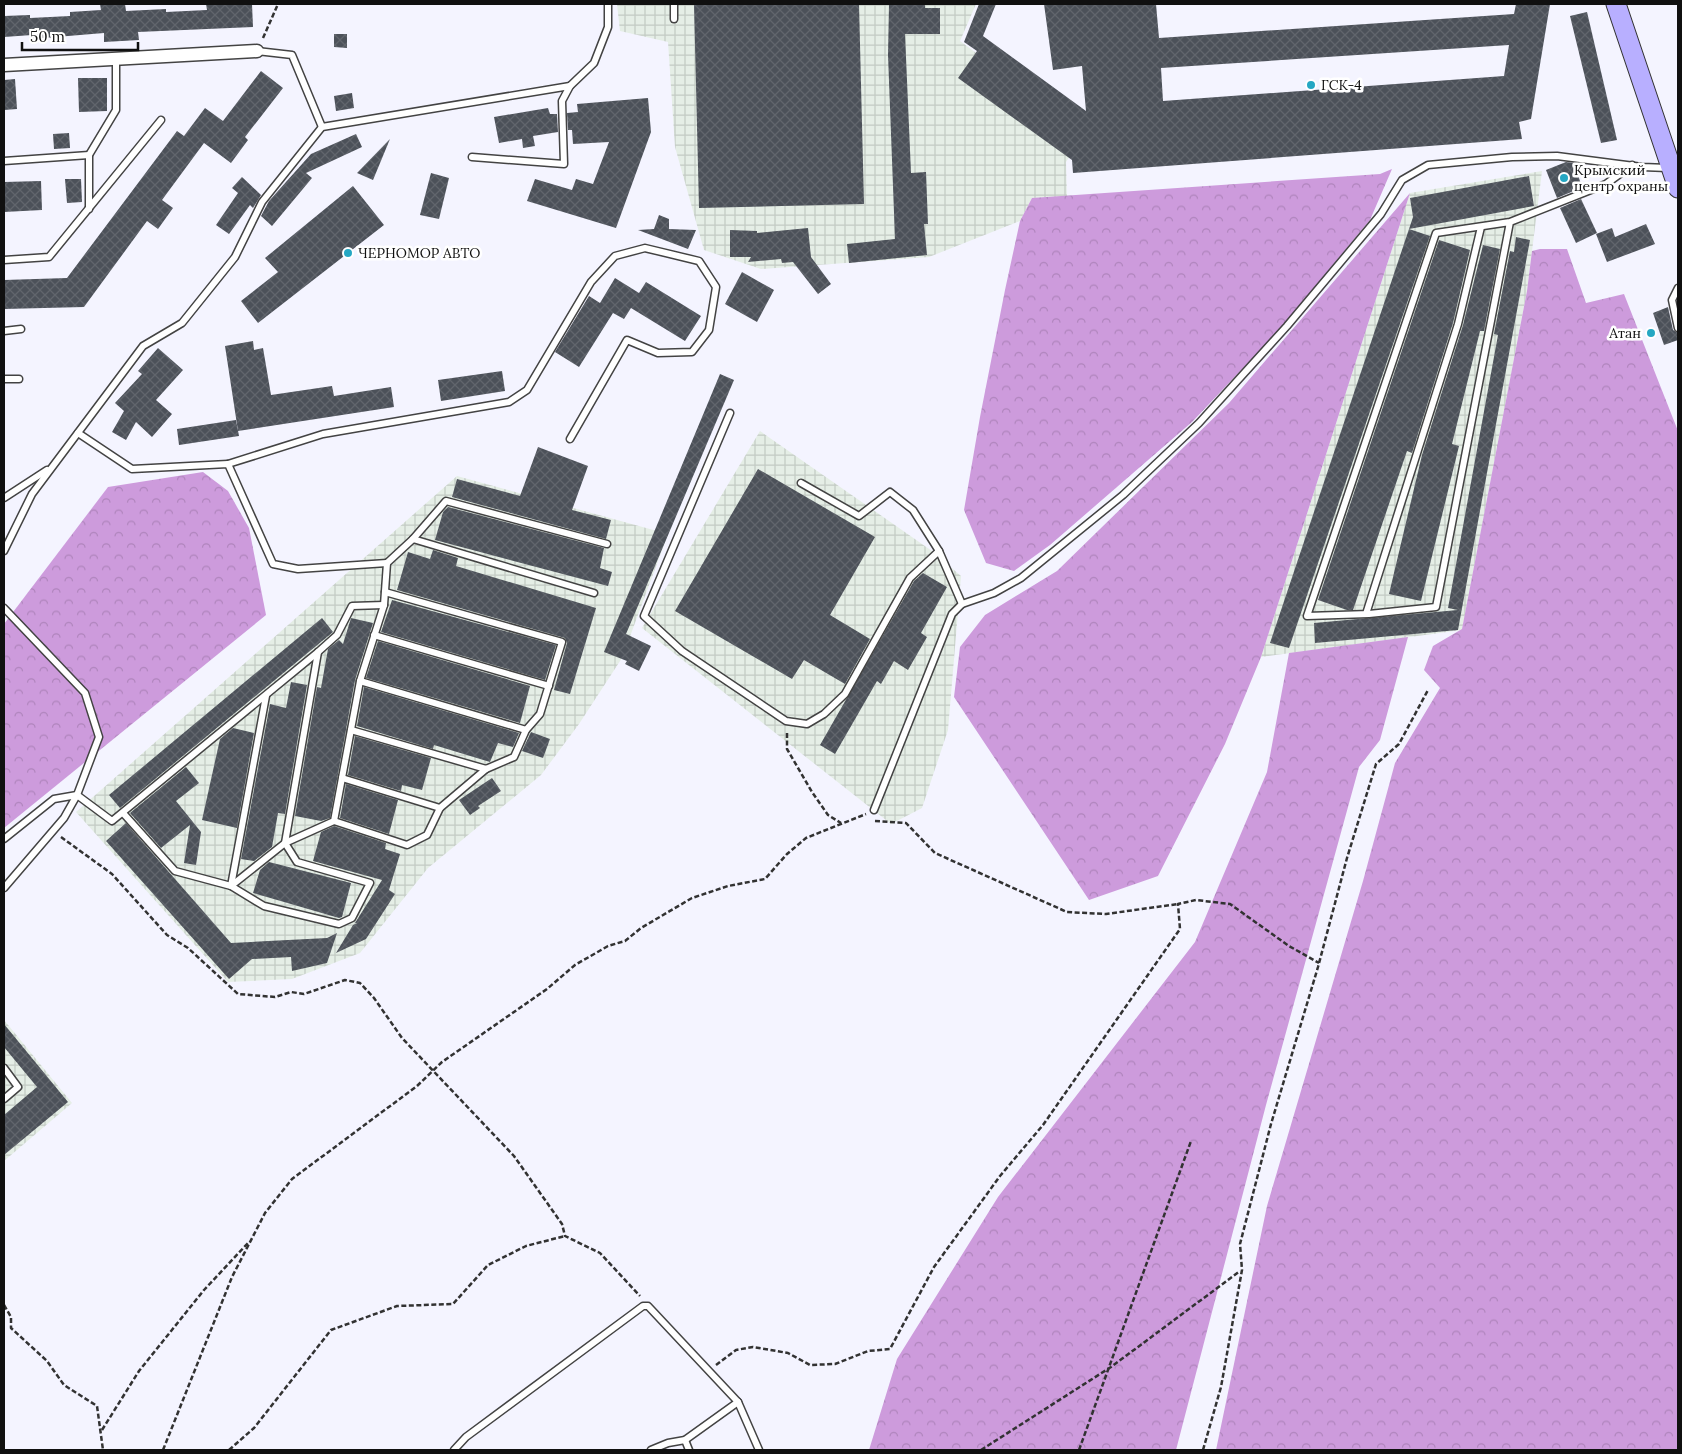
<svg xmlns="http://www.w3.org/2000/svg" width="1682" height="1454" font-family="Lora,serif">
<defs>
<pattern id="industrial-grid" width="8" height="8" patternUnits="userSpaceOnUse" patternTransform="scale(1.25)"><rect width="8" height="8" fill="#e5eee6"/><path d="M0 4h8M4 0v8" fill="none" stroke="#c3cbc4"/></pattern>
<pattern id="forest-crowns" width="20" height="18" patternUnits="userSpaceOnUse" patternTransform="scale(1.25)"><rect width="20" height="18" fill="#cd9bdc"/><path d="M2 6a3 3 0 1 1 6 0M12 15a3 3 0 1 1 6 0" fill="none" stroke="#af84bc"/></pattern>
<pattern id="building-cross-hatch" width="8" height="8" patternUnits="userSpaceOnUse" patternTransform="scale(1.25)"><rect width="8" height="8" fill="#4c5159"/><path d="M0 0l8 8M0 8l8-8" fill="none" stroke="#61656c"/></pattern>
</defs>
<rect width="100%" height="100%" fill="#f4f4ff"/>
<!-- industrial -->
<g fill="url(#industrial-grid)">
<path d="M617,4h359l-16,37 119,88 -2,16 -11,17 1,35 -35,1 -12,23 -91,36 -168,12 -57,-19 -29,-103 -7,-105 -48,-11z"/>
<path d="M1542,171l-15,120 -65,339 -201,27 149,-464z"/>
<path d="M760,431l172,120 29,25 -13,154 -26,78 -31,16 -249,-196z"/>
<path d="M457,476l211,58 -46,124 -43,66 -38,51 -113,93 -68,85 -68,26 -64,3 -152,-170z"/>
<path d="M4,1020l68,83 -68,58z"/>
</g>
<!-- forest -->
<g fill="url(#forest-crowns)">
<path d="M1392,169l-22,51 -91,110 -87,92 -142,123 -36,26 -28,-8 -22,-53 16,-93 25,-127 15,-69 12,-23 348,-24z"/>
<path d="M1410,193l-149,464 -36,87 -67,132 -69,24 -135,-203 6,-50 25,-32 72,-44 172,-168z"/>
<path d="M1540,249h27l19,54 38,-9 54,137v1019h-462l51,-244 96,-325 32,-118 45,-75 -16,-18 9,-24 29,-17 65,-338 5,-40z"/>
<path d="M203,472l25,19 21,37 17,87 -262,213v-204l104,-137z"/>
<path d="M1408,637l-28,103 -21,27 -93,338 -90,345h-307l28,-91 101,-162 197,-255 72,-170 22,-119z"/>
</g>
<!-- building -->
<g fill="url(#building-cross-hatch)" fill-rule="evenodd">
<path d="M100,4h25l1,7 40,-2v3l41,-2 -1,-6h46l1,23 -115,5 1,8 -35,2v-9l-72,6v-4l-28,2v-21l26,-1v3l40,-2v-4l31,-2z"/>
<path d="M694,4h165l5,200 -165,4z"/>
<path d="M889,4h36v4h15v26h-35l6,139 15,-1 2,52h-4l3,31 -78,8 -2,-19 48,-5 -7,-184z"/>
<path d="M979,4h17l-13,32 103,75 -4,-45 -29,4 -9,-66h112l3,34 355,-24 2,-10h34l-19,115 -12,3 3,17 -449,34 -1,-13 -114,-82 19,-27 -13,-9zM1509,45l-5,31 -341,25 -2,-33z"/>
<path d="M1587,12l30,128 -16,3 -31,-127z"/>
<path d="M334,34h13v14l-13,-1z"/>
<path d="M261,71l22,17 -38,49 3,3 -17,23 -27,-20 -42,57 11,8 -15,21 -11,-8 -63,86 -80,2v-29l63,-2 110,-147 7,5 21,-28 18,13z"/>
<path d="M78,78h29v33l-28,1z"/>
<path d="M15,79l2,30 -13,1v-30z"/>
<path d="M352,93l2,15 -18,3 -2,-15z"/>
<path d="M648,98l3,34 -35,96 -89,-27 8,-22 37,11 4,-11 17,5 16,-42 -36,2 -1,-14h-4l-1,-17 11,-1 -1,-8z"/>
<path d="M548,108l2,6h7l1,18 -25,4 2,10 -12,2 -1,-9 -23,4 -5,-26z"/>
<path d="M69,133l1,15 -16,1 -1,-15z"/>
<path d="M356,134l6,13 -56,26 6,5 -40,48 -11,-10 8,-15 42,-47z"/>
<path d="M390,139l-17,41 -16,-7z"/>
<path d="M1566,162l8,1 7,21 -7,2 2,4 -19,8 -11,-28z"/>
<path d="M431,173l18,5 -10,41 -19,-4z"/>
<path d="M1529,176l5,30 -125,23 4,-12 -3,-19z"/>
<path d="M242,177l19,18 -8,13 -3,-3 -21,29 -13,-9 22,-32 -6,-5z"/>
<path d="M65,179h16l1,23 -15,1z"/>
<path d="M41,181l1,29 -38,2v-30z"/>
<path d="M353,186l31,39 -126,98 -17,-22 37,-29 -13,-14z"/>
<path d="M1581,199l16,34 -21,10 -16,-35z"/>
<path d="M659,215l10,4v10l27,1 -8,19 -50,-19 16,-1z"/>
<path d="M1646,224l9,20 -48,18 -11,-28 16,-6 3,9z"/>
<path d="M808,228l3,29 20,27 -13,10 -25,-32 -11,1 -1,-4 -33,3 3,-5h-21v-27l27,1v2z"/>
<path d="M1409,229l21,7 -141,412 -19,-5z"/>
<path d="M1516,237l14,3 -72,390 -143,13 -1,-20 144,-13 -10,-2 50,-273 -4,-1 16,-83 4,1z"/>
<path d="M1439,240l31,10 -17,73 -41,130 -5,-2 -54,159h-6l-29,-10z"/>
<path d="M1483,245l17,4 -16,82h-4l-28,113 7,2 -38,155 -32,-7 33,-139 41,-130z"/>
<path d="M742,272l32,18 -17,32 -32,-18z"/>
<path d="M615,278l24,15 7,-11 55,34 -16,25 -54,-33 -7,11 -11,-6 -34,54 -24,-15 34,-56 11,7z"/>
<path d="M1668,307l5,23 5,3v7l-14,5 -11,-32z"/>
<path d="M253,341l1,9 9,-2 8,47 61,-9 2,10 57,-9 3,20 -156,24 -13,-85z"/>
<path d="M158,348l25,22 -27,30 16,14 -20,23 -16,-15 -10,18 -14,-8 12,-21 -9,-8 27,-29 -4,-3z"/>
<path d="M502,371l3,20 -64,10 -3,-21z"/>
<path d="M720,374l14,6 -108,254 25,12 -12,25 -14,-7 2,-3 -23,-9z"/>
<path d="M236,420l3,16 -60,9 -2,-16z"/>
<path d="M538,447l50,19 -16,44 39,10 -5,19 -154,-42 5,-18 63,17z"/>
<path d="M758,469l117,68 -45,78 40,24 -25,45 -41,-24 -12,19 -117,-68z"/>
<path d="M448,507l156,41 -4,20 12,4 -4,14 -173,-46 8,-28z"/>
<path d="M433,550l25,8 -2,8 140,42 -26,86 -16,-4 13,-47 -2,-5 -168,-48 11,-38 22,7z"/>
<path d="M923,573l24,14 -26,46 6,4 -19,33 -14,-9 -13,23 -4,-3 -42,73 -15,-9 94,-164z"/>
<path d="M392,600l164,45 -11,35 -164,-48z"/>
<path d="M322,618l11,14 -213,176 -11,-13z"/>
<path d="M351,618l22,5 -18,57 -25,138 -9,3 -26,-5 22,-129 4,1 7,-39 11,-9 4,4z"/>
<path d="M378,641l152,45 -10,37 -154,-45z"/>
<path d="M291,682l16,3 -22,129 -7,-1 -6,34 -18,14 -13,-2 29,-155 16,4z"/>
<path d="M364,687l155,46 -6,14 -15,-4 -8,19 -56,-17 -1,4 -76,-23z"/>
<path d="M233,728l21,5 -17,95 -35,-8 18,-81z"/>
<path d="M531,732l19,7 -7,19 -21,-7z"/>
<path d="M355,736l76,22 -9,32 -20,-5 -1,6 -53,-16z"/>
<path d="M186,767l13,16 -23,18 25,31 -5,33 -12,-2 6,-38 -29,23 -31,-35z"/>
<path d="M492,778l9,13 -23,15 2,2 -10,7 -11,-15z"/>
<path d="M346,784l52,16 -9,34 -49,-16z"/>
<path d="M126,823l105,120 96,-5 10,-5 -10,30 -35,8 -1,-14 -39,2 -23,20 -123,-138z"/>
<path d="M334,826l52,17 -1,6 15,5 -11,36 6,4 -29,45 -30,14 17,-28 4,-2h-2l27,-43 -69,-19 8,-29z"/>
<path d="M269,862l82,21 -9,34 -3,1 -86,-25 7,-23z"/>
<path d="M4,1024l64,78 -64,53v-40l33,-28 -33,-40z"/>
</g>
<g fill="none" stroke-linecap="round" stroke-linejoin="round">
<!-- service casing -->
<g stroke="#434343" stroke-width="9">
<g id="service">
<path d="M674,19v-15"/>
<path d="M257,51l35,4 30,72"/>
<path d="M472,157l92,7 -2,-63 8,-15 24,-23 14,-36v-23"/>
<path d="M4,161l85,-6"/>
<path d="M89,209v-54l27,-45v-52"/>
<path d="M1510,222l-74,385 -67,7 -62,2 129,-383 74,-11 96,-38 26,-19"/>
<path d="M4,260l45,-3 112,-137"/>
<path d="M1678,288l-6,12 6,28"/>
<path d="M4,331l17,-2"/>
<path d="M4,379h15"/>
<path d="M730,413l-86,203 38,35 104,70 21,3 17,-10 21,-20 65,-116 29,-27 -26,-41 -23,-18 -31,24 -58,-33"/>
<path d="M78,433l54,36 96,-5 45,100 25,5 89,-6"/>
<path d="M228,464l95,-30 186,-32 18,-12 64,-108 24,-26 30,-8 54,13 17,26 -7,43 -17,22 -34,1 -31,-13 -57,99"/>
<path d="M4,498l43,-28"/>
<path d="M413,539l33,-38 161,43"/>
<path d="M4,551l28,-57 111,-148 39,-23 53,-66 27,-55 60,-75 248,-41"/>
<path d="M939,551l23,53"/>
<path d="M4,608l81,85 14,44 -22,58 -13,23 -60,70"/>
<path d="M1366,614l92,-290 23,-97"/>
<path d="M374,635l175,51"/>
<path d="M360,681l166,49"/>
<path d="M266,696l-35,190 33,20 75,18 13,-6 18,-35 -73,-21 -12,-19 33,-191"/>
<path d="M351,730l135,39 28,-12 12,-27 14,-16 22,-72 -177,-50"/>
<path d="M342,778l98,30"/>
<path d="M874,810l78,-196 10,-10 32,-11 27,-15 102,-83 76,-72 88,-97 94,-112 21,-34 26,-15 84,-8 45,-1 85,11 26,1"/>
<path d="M123,813l52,58 56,15 54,-43 49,-22 26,-140 24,-76 3,-42 26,-24 181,54"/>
<path d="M334,821l73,24 20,-10 13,-27 46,-39"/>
<path d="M4,839l50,-40 23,-4 35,26 206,-169 19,-17 15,-29 32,-1"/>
<path d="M4,1068l14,19 -14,12"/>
<path d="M685,1440l4,10"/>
<path d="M454,1450l12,-13 177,-131h5l90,96 21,48"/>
<path d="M651,1450l17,-7 17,-3 53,-38"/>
</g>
</g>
<!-- minor casing -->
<g stroke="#434343" stroke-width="15">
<path id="minor" d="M4,65l253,-14"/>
</g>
<!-- secondary casing -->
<g stroke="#323232" stroke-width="21">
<path id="secondary" d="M1616,4l62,184"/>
</g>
<!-- path -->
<g stroke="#323232" stroke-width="2.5" stroke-dasharray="5 2.5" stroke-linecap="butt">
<path d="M263,38l15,-34"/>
<path d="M787,733v16l25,43 16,23 13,8"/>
<path d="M875,821l31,2 29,30 132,59 39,2 72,-10"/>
<path d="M61,837l51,37 55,61 21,13 50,46 37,3 16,-5 13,2 41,-14 15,3 14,15 28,40 112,118 48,68 3,12 35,17 40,43"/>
<path d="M4,1305l7,12v11l36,33 17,24 33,21 6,44"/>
<path d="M716,1365l20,-15 17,-3 35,6 22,12 25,-1 33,-13 22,-2 44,-82 66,-91 43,-51 137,-196 -2,-25 18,-4 34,4 59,42 30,17"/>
<path d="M102,1430l37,-59 65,-81 44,-47"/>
<path d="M163,1450l69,-173 33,-64 27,-34 125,-93 25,-24 105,-73 28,-24 33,-19 17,-5 16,-13 51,-30 36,-12 37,-7 22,-25 19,-16 60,-24"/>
<path d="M229,1450l25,-22 77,-98 66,-24 56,-2 35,-39 38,-19 39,-10"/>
<path d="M981,1450l130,-83 129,-96"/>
<path d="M1079,1450l112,-309"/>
<path d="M1203,1450l18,-63 21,-117 -2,-26 31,-120 47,-157 29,-109 29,-94 23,-20 29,-54"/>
</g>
<!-- service -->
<use href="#service" stroke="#fff" stroke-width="6"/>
<!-- minor -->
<use href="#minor" stroke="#fff" stroke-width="12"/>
<!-- secondary -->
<use href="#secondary" stroke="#b8afff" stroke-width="19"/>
</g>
<!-- markers -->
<g fill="#25a7c3" stroke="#fff" stroke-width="2">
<circle cx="1311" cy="85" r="5"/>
<circle cx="1564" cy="178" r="5"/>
<circle cx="348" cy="253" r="5"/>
<circle cx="1651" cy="333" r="5"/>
</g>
<g text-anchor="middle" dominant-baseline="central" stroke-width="5" stroke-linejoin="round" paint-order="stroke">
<!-- poi labels -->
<g font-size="14" fill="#101010" stroke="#fff" text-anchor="start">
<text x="1321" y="85">ГСК-4</text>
<text x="1574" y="170">Крымский<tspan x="1574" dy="16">центр охраны</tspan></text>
<text x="358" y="253">ЧЕРНОМОР АВТО</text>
<text x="1641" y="333" text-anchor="end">Атан</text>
</g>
</g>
<!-- border -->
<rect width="1682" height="1454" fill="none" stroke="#101010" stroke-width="10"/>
<!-- scale -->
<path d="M22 42v8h116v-8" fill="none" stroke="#101010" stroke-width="2.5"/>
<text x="30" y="42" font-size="15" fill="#101010" stroke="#ffffff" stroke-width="4" paint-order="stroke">50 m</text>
</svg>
